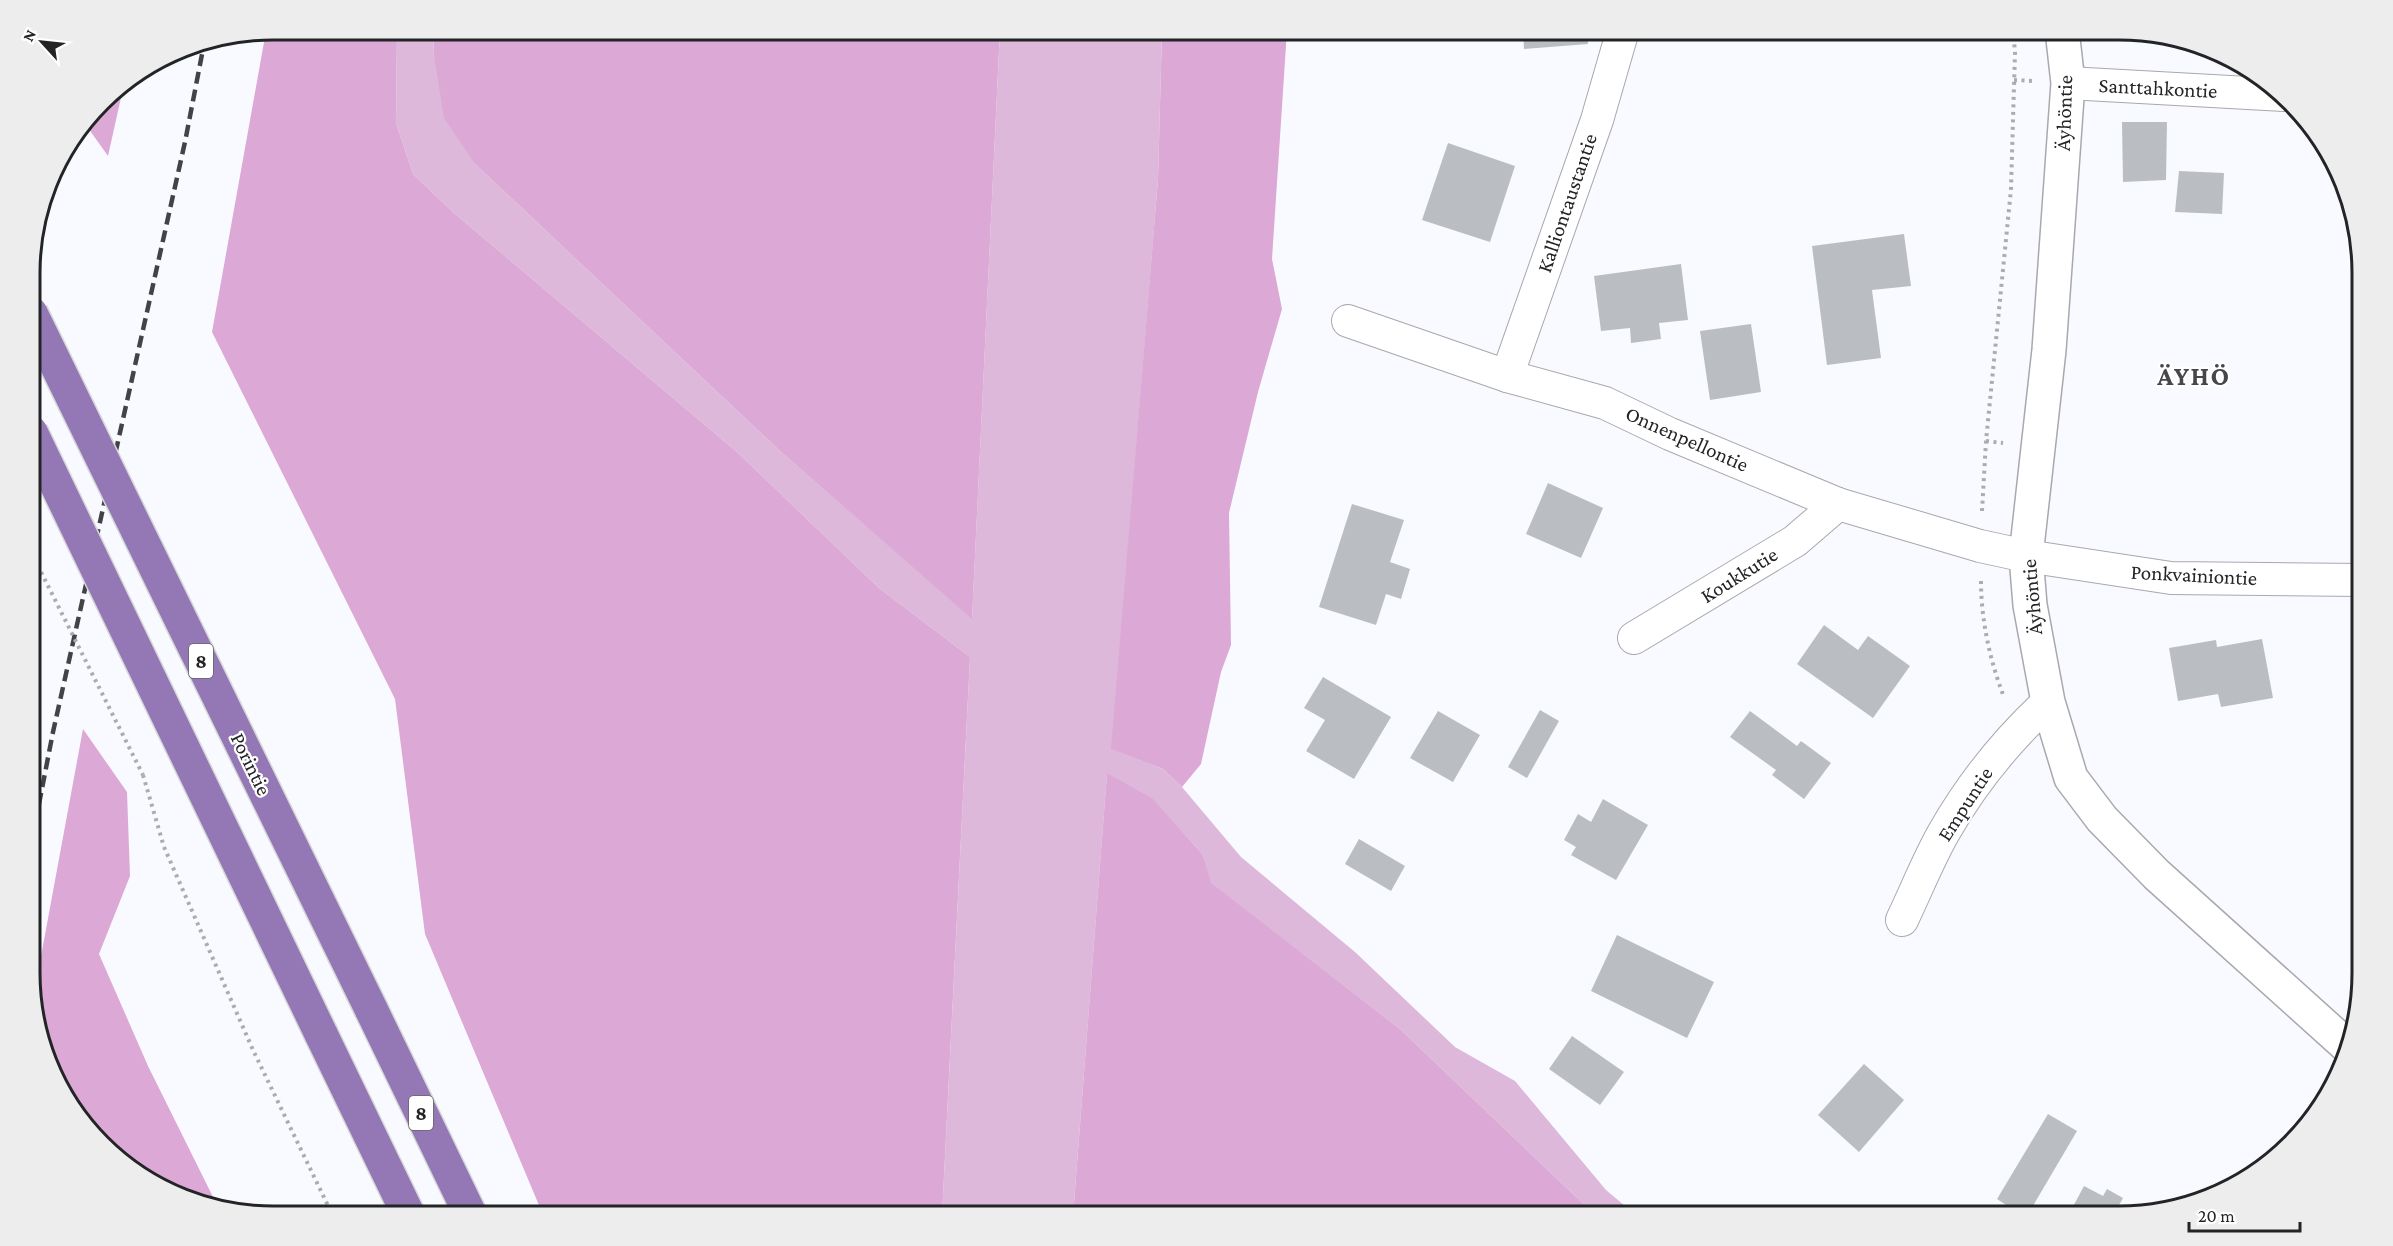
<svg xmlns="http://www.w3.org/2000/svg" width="2393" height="1246" font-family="'Crimson Pro',serif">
<rect width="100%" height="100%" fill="#f9faff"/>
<!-- green -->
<path fill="#deb8da" d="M397,30h36l1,25 41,109 305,287 192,167 28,-588h162l-4,149 -46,570 51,20 19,18 59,70 114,95 100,95 60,34 91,109 31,26h-41l-196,-187 -190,-146 -7,-28 -50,-55 -46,-26 -34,442h-131l28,-559 -91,-69 -142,-136 -283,-239 -41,-39 -17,-51z"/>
<!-- forest -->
<g fill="#dca8d6">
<path d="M274,30h123l-1,93 17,51 41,39 283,239 142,136 91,69 -28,559h-397l-4,-6 -116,-276 -30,-235 -183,-367 54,-301z"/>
<path d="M433,30h567l-28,589 -192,-168 -305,-287 -31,-46 -10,-63z"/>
<path d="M1162,30h125l-15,229 10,50 -24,83 -29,121 2,132 -10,27 -20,92 -19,23 -19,-18 -52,-20 47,-570z"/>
<path d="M124,84l-16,72 -22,-31 27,-34z"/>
<path d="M83,729l44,63 3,84 -31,78 49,112 68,137 -51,-12 -52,-36 -42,-47 -39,-103z"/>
<path d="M1107,773l46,26 50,56 8,28 189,146 196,187h-523z"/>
</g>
<!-- building -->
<g fill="#babec2">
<path d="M1523,30h64l1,14 -64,5z"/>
<path d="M2122,122h45l-1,58 -43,2z"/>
<path d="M1448,143l67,23 -25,76 -68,-22z"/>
<path d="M2179,171l45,2 -2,41 -47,-2z"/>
<path d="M1904,234l7,52 -39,4 9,68 -54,7 -15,-119z"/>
<path d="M1681,264l7,56 -29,3 2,16 -30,4 -1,-15 -29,3 -7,-55z"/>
<path d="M1751,324l10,68 -51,8 -10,-69z"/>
<path d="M1548,483l55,25 -22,50 -55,-24z"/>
<path d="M1352,504l52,16 -14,42 20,7 -9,30 -15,-5 -10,31 -57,-18z"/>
<path d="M1824,625l34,25 10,-14 42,30 -37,52 -76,-54z"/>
<path d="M2262,639l11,59 -52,9 -3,-13 -40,7 -9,-53 47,-8 1,7z"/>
<path d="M1323,677l68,40 -37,62 -48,-28 19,-31 -21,-12z"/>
<path d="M1540,710l19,11 -32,57 -19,-11z"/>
<path d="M1438,711l42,24 -27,47 -43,-24z"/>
<path d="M1750,711l47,35 4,-5 30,22 -27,36 -32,-24 4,-5 -46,-33z"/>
<path d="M1603,799l45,26 -32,55 -45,-25 5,-8 -12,-7 14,-26 13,8z"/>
<path d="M1359,839l46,27 -14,25 -46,-27z"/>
<path d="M1617,935l97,47 -27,56 -96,-47z"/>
<path d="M1572,1036l52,36 -24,33 -51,-36z"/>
<path d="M1864,1064l40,36 -45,52 -41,-37z"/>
<path d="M2048,1114l29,17 -50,85h-4l-26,-17z"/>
<path d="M2084,1186l19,10 4,-7 16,9 -5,9 13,7 -1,1 -62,1z"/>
</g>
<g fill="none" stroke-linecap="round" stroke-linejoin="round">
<!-- street casing -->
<g stroke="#a8a8ae" stroke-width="34">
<g id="street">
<path d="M2068,83l216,12"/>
<path d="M1348,321l159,55 98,27 65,31 168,70 142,42 46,10 145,22 191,2"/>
<path d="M1507,376l90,-256 26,-90"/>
<path d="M1634,638l161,-97 43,-37"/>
<path d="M1902,920c14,-29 26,-60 42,-88 28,-49 63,-92 104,-130"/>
</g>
</g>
<!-- secondary casing -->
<g stroke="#a8a8ae" stroke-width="36">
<path id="secondary" d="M2062,30l6,53 -19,267 -23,206 4,49 18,97 23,76 31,41 55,56 189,170"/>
</g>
<!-- highway casing -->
<g stroke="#d7d8d8" stroke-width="36">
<g id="highway">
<path d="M371,1009l100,207"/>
<path d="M321,1034l88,182"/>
</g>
</g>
<!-- path -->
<g stroke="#abacb0" stroke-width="4" stroke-dasharray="3 4.5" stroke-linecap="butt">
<path d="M2014,80l20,1"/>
<path d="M1986,441l17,2"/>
<path d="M1982,511l4,-70 25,-252 4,-137 -2,-22"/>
<path d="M1981,581c0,39 9,80 23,116"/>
<path d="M143,775l21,72 89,203 80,166"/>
</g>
<!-- street -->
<use href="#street" stroke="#fff" stroke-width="32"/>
<!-- secondary -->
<use href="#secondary" stroke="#fff" stroke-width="33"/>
<!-- highway -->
<use href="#highway" stroke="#9478b6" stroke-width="33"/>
<!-- rail -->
<path stroke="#424346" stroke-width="4.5" stroke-dasharray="12 6" stroke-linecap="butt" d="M32,840l21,-108 132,-590 19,-98"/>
<!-- highway-bridge casing -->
<g stroke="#d7d8d8" stroke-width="36" stroke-linecap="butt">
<g id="highway-bridge">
<path d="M31,313l340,696"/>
<path d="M31,432l290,602"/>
</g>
</g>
<!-- path-bridge -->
<path stroke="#abacb0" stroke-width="4" stroke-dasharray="3 4.5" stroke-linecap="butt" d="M31,552l112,223"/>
<!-- highway-bridge -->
<use href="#highway-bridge" stroke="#9478b6" stroke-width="33"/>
</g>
<g text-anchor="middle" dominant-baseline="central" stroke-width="4.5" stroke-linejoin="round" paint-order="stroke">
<!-- shield labels -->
<g fill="#fff" stroke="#656667" stroke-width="1.5">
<rect x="189" y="644" width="24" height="34" rx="4.5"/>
<rect x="409" y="1096" width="24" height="34" rx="4.5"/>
</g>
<g font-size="20" font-weight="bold" fill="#232426">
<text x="201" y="661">8</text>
<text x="421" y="1113">8</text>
</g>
<!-- street labels -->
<g font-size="21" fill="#232426" stroke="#fff">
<text transform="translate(2158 88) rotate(3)">Santtahkontie</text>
<text transform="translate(2064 113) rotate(-88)">Äyhöntie</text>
<text transform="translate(1567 203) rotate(-71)">Kalliontaustantie</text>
<text transform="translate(1687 439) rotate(24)">Onnenpellontie</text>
<text transform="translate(1739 575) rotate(-32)">Koukkutie</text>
<text transform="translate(2194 575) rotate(3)">Ponkvainiontie</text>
<text transform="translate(2032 597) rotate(-95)">Äyhöntie</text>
<text transform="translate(251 764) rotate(64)">Porintie</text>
<text transform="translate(1965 804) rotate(-57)">Empuntie</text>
</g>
<!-- district labels -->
<g font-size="27" font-weight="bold" letter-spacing="1.5" fill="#46464b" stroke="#fff">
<text x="2194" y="376">ÄYHÖ</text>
</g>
</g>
<!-- crop -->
<path d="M0 0H2393V1246H0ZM273 40H2119A233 233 0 0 1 2352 273V973A233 233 0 0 1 2119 1206H273A233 233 0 0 1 40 973V273A233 233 0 0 1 273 40Z" fill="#ededee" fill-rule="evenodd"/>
<path fill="none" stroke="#232426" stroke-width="3" d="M273 40H2119A233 233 0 0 1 2352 273V973A233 233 0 0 1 2119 1206H273A233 233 0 0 1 40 973V273A233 233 0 0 1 273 40Z"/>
<!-- north arrow -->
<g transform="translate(42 42) rotate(297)" stroke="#ffffff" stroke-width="4.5" paint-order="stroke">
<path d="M0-4.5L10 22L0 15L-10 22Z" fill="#232426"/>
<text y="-9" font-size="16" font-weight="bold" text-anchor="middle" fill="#232426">N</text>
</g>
<!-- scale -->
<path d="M2189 1222v9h111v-9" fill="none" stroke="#232426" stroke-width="3"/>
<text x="2198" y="1222" font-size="18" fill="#232426" stroke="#ffffff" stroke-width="4.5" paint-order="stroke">20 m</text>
</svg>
